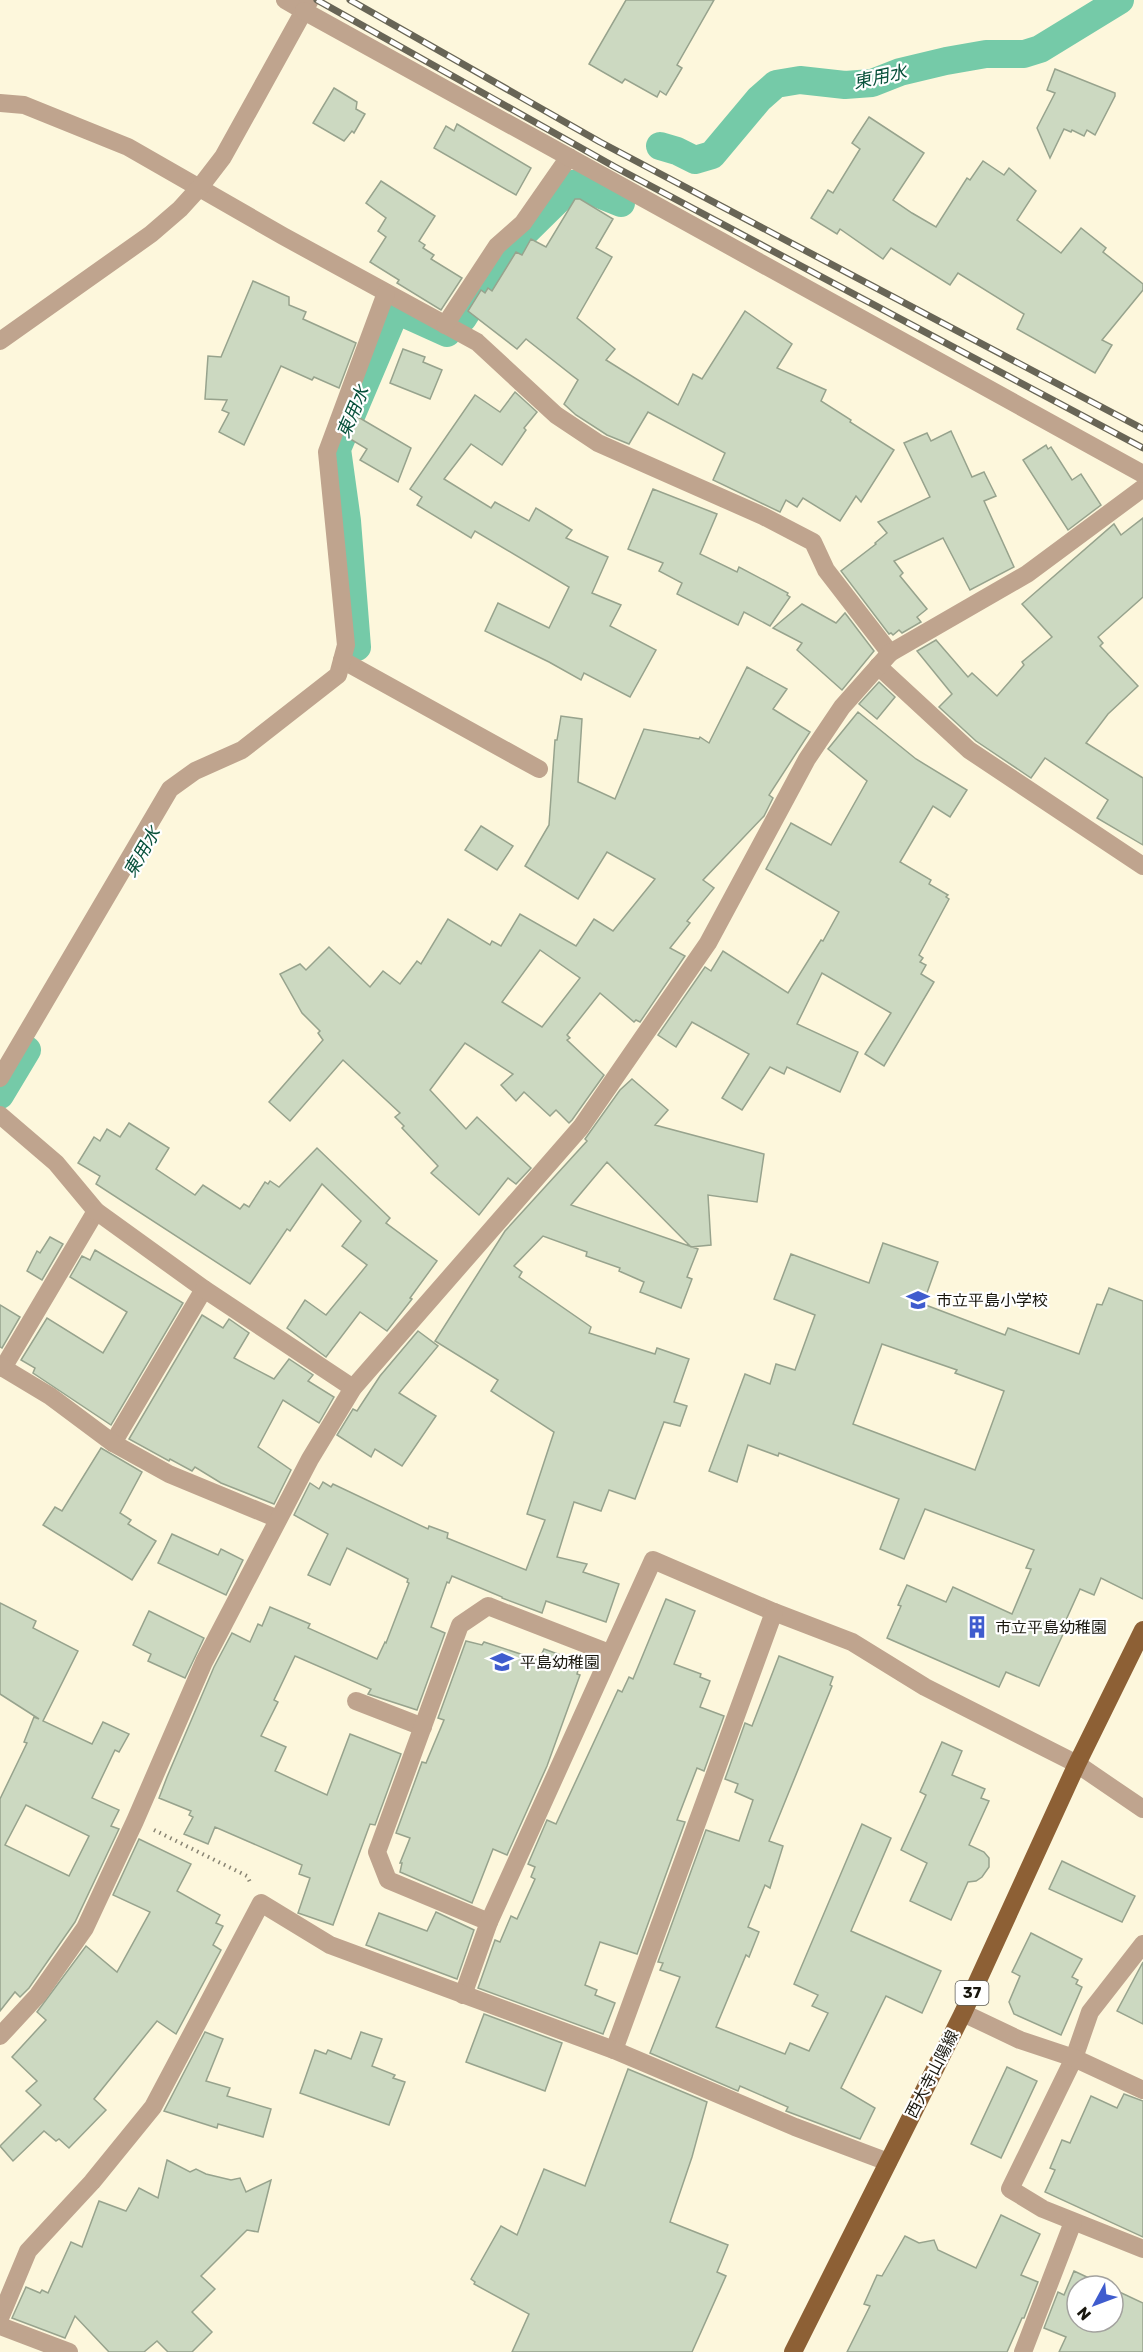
<svg xmlns="http://www.w3.org/2000/svg" width="1143" height="2352" font-family="Rubik,'Noto Sans JP',sans-serif">
<rect width="100%" height="100%" fill="#fdf7dc"/>
<g fill="none" stroke-linecap="round" stroke-linejoin="round">
<!-- canal -->
<g stroke="#75caa8" stroke-width="28">
<path d="M660,146l17,5 18,9 17,-5 47,-56 17,-15 24,-4 45,5 27,-2 28,-11 46,-11 40,-7h38l16,-5 80,-49"/>
<path d="M463,318l41,-65 70,-69 47,19"/>
<path d="M357,647l-10,-126 -10,-72 59,-139 51,23"/>
<path d="M0,1095l27,-45"/>
</g>
</g>
<!-- building -->
<g fill="#ccd9c1" stroke="#97a38d" stroke-width="1.5" fill-rule="evenodd">
<path d="M626,0h88l-37,65 5,3 -16,27 -6,-4 -3,6 -32,-18 -3,4 -33,-19z"/>
<path d="M1055,69l60,24v3l-20,39 -8,-5 -3,6 -12,-6 -1,2 -7,-3 -14,29 -13,-30 18,-35 -8,-3z"/>
<path d="M334,88l23,14 -1,7 9,5 -11,19 -2,-2 -8,10 -31,-18z"/>
<path d="M869,117l55,36 -31,47 19,13 24,14 31,-49 3,2 13,-19 21,14 5,-7 27,23 -19,29 44,33 20,-25 25,20 -3,4 40,32v6l-41,50 10,5 -17,28 -78,-44 7,-15 -66,-41 -8,12 -59,-37 -8,11 -43,-30 -3,5 -26,-16 17,-28 5,3 27,-44 -8,-6z"/>
<path d="M457,124l74,44 -15,27 -82,-47 12,-22 8,5z"/>
<path d="M381,181l54,35 -16,25 6,4 -2,3 11,7 -3,4 31,19 -21,32 -44,-27 2,-3 -29,-18 16,-25 -8,-6 8,-13 -20,-15z"/>
<path d="M575,199h5l33,20 -17,29 16,9 -35,61 38,31 -9,11 72,45 15,-31 9,5 43,-68 47,33 -15,24 49,22 -5,11 30,19 -1,2 44,28 -33,52 -5,-6 -16,25 -37,-23 -6,9 -11,-7 -6,12 -67,-32 12,-27 -77,-41 -19,32 -22,-9 -31,-20 -12,-11 14,-24 -52,-41 -9,10 -49,-38 13,-21 4,3 3,-5 4,3 24,-39 6,3 9,-16 15,8z"/>
<path d="M253,281l36,16v8l17,7 -3,7 53,24 -17,45 -25,-11 -2,3 -31,-14 -37,79 -25,-13 10,-19 -7,-3 5,-10 -22,-1 3,-43 13,1z"/>
<path d="M403,349l22,8 -2,5 19,8 -12,29 -40,-16z"/>
<path d="M515,392l22,20 -13,16 2,2 -24,35 -31,-21 -27,35 47,29 4,-6 34,19 7,-13 36,22 -6,8 42,19 -16,36 29,12 -11,21 46,24 -26,47 -46,-24 -3,7 -32,-18 -64,-31 13,-28 51,25 20,-41 -94,-56 -4,7 -54,-33 5,-8 -12,-8 65,-94 25,17z"/>
<path d="M358,417l53,31 -13,34 -38,-22 7,-11 -20,-12z"/>
<path d="M951,431l21,46 12,-5 12,24 -12,5 30,66 -44,23 -27,-52 -49,23 9,12 -3,3 27,33 -10,8 4,5 -19,11 -3,-3 -6,5 -2,-2 -2,1 -48,-63 35,-27 -1,-1 12,-10 -9,-11 52,-25 -26,-54 23,-10 4,8z"/>
<path d="M1046,445l2,4 3,-2 21,33 9,-6 20,31 -33,25 -45,-70z"/>
<path d="M653,489l64,25 -17,40 37,18 2,-5 49,26 -1,2 3,2 -20,29 -26,-14 -6,13 -61,-31 5,-11 -23,-12 4,-8 -35,-14z"/>
<path d="M1143,518v79l-45,40 5,6 -3,3 38,40 -30,28 -22,29 57,35v67l-46,-27 11,-18 -63,-42 -14,20 -55,-37 -37,-34 13,-13 -35,-43 19,-11 32,37 4,-4 25,23 27,-31 -2,-3 30,-25 -30,-33 92,-80 7,11z"/>
<path d="M802,604l34,19 9,-10 29,38 -32,39 -45,-40 5,-7 -29,-15z"/>
<path d="M747,667l40,22 -14,20 37,23 -41,63 4,3 -9,18 -61,64 11,8 -27,33 3,2 -20,25 15,8 -45,66 -4,-2 -2,2 -34,-29 -33,42 3,3 -3,2 37,35 -32,45 -3,3 -13,-13 -6,6 -26,-24 -8,9 -15,-16 12,-11 -48,-31 -35,47 36,39 11,-12 54,51 -15,16 -8,-6 -29,37 -48,-42 7,-7 -36,-38 2,-2 -9,-9 5,-4 -57,-53 -53,61 -21,-19 54,-62 -5,-7 2,-2 -18,-18 -22,-39 20,-10 6,6 23,-23 41,40 13,-16 17,13 17,-23 4,3 27,-45 42,26 2,-4 9,5 19,-32 56,32 18,-27 19,12 42,-52 -48,-27 -29,47 -53,-33 24,-41 6,-85h2l4,-24 21,3 -4,63 37,17 29,-70 55,10 1,-2 9,6zM540,950l40,28 -38,49 -40,-25z"/>
<path d="M879,682l16,15 -18,22 -18,-15z"/>
<path d="M858,712l58,47 51,31 -17,27 -17,-11 -33,56 31,18 -2,4 19,11 -2,2 3,2 -30,56 4,3 -3,4 6,3 -5,9 13,8 -50,84 -19,-12 26,-41 -69,-40 -25,51 61,28 -18,40 -53,-25 -3,7 -14,-7 -28,43 -20,-12 27,-44 -57,-32 -16,25 -18,-12 47,-68 6,4 12,-20 65,42 33,-53 2,1 16,-29 -73,-43 25,-46 40,22 36,-64 -39,-32z"/>
<path d="M481,826l32,20 -16,24 -32,-20z"/>
<path d="M632,1079l36,31 -13,15 109,29 -7,48 -49,-7 3,50 -20,2 -84,-85 -36,43 127,44 -11,28 5,2 -11,29 -41,-16 4,-10 -25,-11 1,-3 -34,-12 1,-4 -44,-16 -29,30 8,6 -3,5 72,50 -2,6 66,21 2,-6 32,11 -15,43 13,4 -7,20 -16,-4 -29,77 -26,-9 -8,21 -27,-9 -17,55 30,7 -4,8 36,12 -13,38 -60,-21 -4,12 -40,-15v-1l-50,-21 -3,7 -2,-1 -16,45 14,6 -28,77 -49,-16 3,-5 -76,-33 -21,44 4,2 -17,34 25,11 -11,24 52,24 23,-61 51,20 -26,71 -5,-1 -37,101 -35,-12 12,-35 -11,-4 3,-9 -87,-38 -7,17 -24,-10 9,-17 -4,-2 2,-4 -32,-13 8,-21 47,-110 18,-34 18,9 8,-18 4,2 8,-19 40,17 -2,4 69,31 8,-17 1,1 23,-60 -2,-1 1,-3 -61,-31 -17,37 -22,-10 20,-41 -34,-19 16,-32 9,6 4,-7 8,5 2,-3 95,45 1,-3 19,7 -1,5 79,32 19,-50 -18,-6 27,-82 -63,-41 7,-11 -63,-39 70,-110 82,-90 -2,-2 35,-49z"/>
<path d="M129,1123l40,25 -13,21 39,26 8,-10 37,24 4,-5 5,3 16,-25 3,2 2,-3 9,6 38,-39 73,70 -4,5 51,38 -27,37 2,1 -25,32 -27,-19 -34,45 -39,-29 18,-28 21,15 41,-50 -25,-19 19,-25 -39,-37 -32,47 -3,-2 -37,55 -154,-100 4,-8 -22,-13 16,-26 6,4 7,-12 13,8z"/>
<path d="M50,1237l13,7 -21,36 -15,-9 10,-20 3,2z"/>
<path d="M883,1243l55,19 -15,42 82,31 3,-7 71,26 18,-50 5,1 7,-17 34,13v298l-42,-21 -7,17 -14,-6 -19,42 3,1 -25,54 -33,-14 -7,15 -112,-49 14,-32 -3,-1 9,-20 39,17 7,-15 59,27 19,-45 -5,-1 8,-18 -109,-41 -21,50 -24,-10 19,-50 -120,-46 -1,3 -30,-11 -11,37 -28,-11 36,-97 25,10 6,-20 19,6 20,-55 -41,-16 17,-45 78,29zM882,1344l75,26 -2,3 49,18 -29,79 -122,-46z"/>
<path d="M95,1250l88,53 -72,122 -78,-52 2,-5 -14,-8 26,-42 56,35 24,-41 -57,-35 12,-21 8,4z"/>
<path d="M0,1305l20,12 -18,31 -2,-1z"/>
<path d="M202,1315l21,13 6,-9 20,14 -15,25 40,21 15,-20 24,16 -5,6 26,16 -15,26 -36,-23 -25,47 33,23 -17,34 -53,-21 -26,-16 -3,4 -22,-12 -1,2 -40,-22z"/>
<path d="M418,1331l20,15 -39,47 37,23 -34,50 -27,-17 -4,8 -34,-22 16,-26 4,2 23,-35z"/>
<path d="M101,1448l41,24 -22,41 11,7 -3,4 28,17 -24,39 -89,-55 12,-18 7,4z"/>
<path d="M172,1534l46,21 3,-6 22,11 -17,35 -68,-32z"/>
<path d="M666,1599l29,12 -21,53 27,10 -1,3 10,4 -10,26 24,9 -20,55 -7,-3 -20,52 8,2 -48,132 -37,-12 -15,43 12,5 -2,5 20,8 -12,31 -125,-46 17,-48 5,2 11,-26 6,3 18,-40 -4,-2 4,-10 -7,-3 19,-44 9,4 62,-134 4,2 7,-15 4,2z"/>
<path d="M0,1603l36,18 -3,7 45,23 -35,70 49,23 11,-22 26,12 -10,18 -4,-2 -23,48 27,12 -8,16 8,3 -44,93 -46,66 -9,9 -5,-5 -15,19v-212l27,-56 -3,-1 10,-25 5,2 -39,-25zM26,1805l63,31 -20,40 -64,-31z"/>
<path d="M149,1611l55,27 -19,40 -37,-17 3,-7 -18,-9z"/>
<path d="M466,1641l16,4 2,-3 55,18 5,-11 33,12 -3,8 4,1 -1,4 3,1 -33,91 -40,89 -14,-6 -21,54 -72,-31 2,-9h-2l10,-25 -14,-5 26,-71 4,1 18,-43 -6,-2z"/>
<path d="M779,1656l54,21 -3,8 2,1 -63,155 14,5 -13,42 -5,-3 -17,42 11,5 -10,25 -3,-2 -30,72 69,27 5,-11 19,8 19,-38 -16,-7 6,-11 -24,-11 68,-160 29,14 -40,93 90,40 -19,42 -36,-17 -45,92 34,20 -15,31 -74,-28 2,-4 -48,-21 -2,5 -88,-38 30,-76 -20,-7 3,-7 -5,-1 48,-132 33,11 14,-41 -18,-8 3,-8 -13,-5 20,-56 7,3z"/>
<path d="M942,1742l20,9 -10,24 33,14 -4,9 8,3 -20,44 15,7 5,6v9l-7,10 -6,4 -8,1 -17,38 -41,-19 17,-38 -26,-13 25,-55 -6,-3z"/>
<path d="M139,1839l52,25 -14,27 43,24 -4,8 7,3 -10,19 8,5 -45,84 -19,-13 -63,78 12,11 -37,38 -10,-9 -3,2 -12,-10 -31,30 -13,-15 41,-41 -15,-14 11,-10 -25,-24 34,-37 -9,-8 49,-66 31,26 33,-60 -37,-17z"/>
<path d="M1062,1861l73,35 -13,26 -73,-33z"/>
<path d="M436,1912l38,18 -17,49 -91,-34 13,-32 48,18z"/>
<path d="M1031,1933l51,26 -10,18 6,3 -2,4 6,3 -21,48 -47,-21 -5,-12 11,-26 -8,-4z"/>
<path d="M1143,1962v62l-26,-13z"/>
<path d="M484,2014l78,29 -17,48 -79,-29z"/>
<path d="M205,2032l18,7 -17,42 24,7 -3,8 44,13 -8,28 -45,-13 -1,4 -53,-17z"/>
<path d="M361,2032l21,7 -10,27 23,9 -2,3 12,4 -16,43 -89,-32 15,-43 11,4 2,-4 23,9z"/>
<path d="M1007,2067l30,14 -36,77 -30,-14z"/>
<path d="M628,2069l79,33 -15,55 -22,65 58,23 -11,27 9,4 -34,76h-180l17,-38 -55,-30 1,-2 -4,-3 30,-53 16,9 27,-66 41,17z"/>
<path d="M1124,2094l19,7v136l-98,-45 10,-22 -5,-2 12,-28 8,3 21,-47 26,12z"/>
<path d="M167,2160l23,12 6,-3 10,5 25,6 9,-2 6,14 25,-12 -13,52 -11,-2 -46,46 14,13 -23,23 20,20 -20,20h-24l-11,-11 -13,11h-35l-34,-36 -10,22 -53,-20 14,-31 14,6 2,-3 6,3 23,-51 11,5 17,-46 27,10 13,-23 19,10z"/>
<path d="M1001,2215l39,19 -19,41 17,7 -14,36h-2l-15,34h-160l23,-46 -6,-2 13,-29 5,1 23,-40 14,7 15,-3 4,10 38,18z"/>
<path d="M1074,2271l32,15h-29v36h36v-33l30,14v49h-84l7,-15 -22,-9 14,-36 6,3z"/>
</g>
<g fill="none" stroke-linecap="round" stroke-linejoin="round">
<!-- path -->
<path stroke="#888473" stroke-width="4" stroke-dasharray="1.5 4.5" stroke-linecap="butt" d="M154,1830l93,46 4,8"/>
<!-- minor -->
<g stroke="#bfa48e" stroke-width="18">
<path d="M285,0l19,11"/>
<path d="M0,103l24,2 104,42 155,89 194,106 79,73 42,28 165,73 50,26 13,28 64,83"/>
<path d="M445,325l52,-79 26,-23 46,-66"/>
<path d="M0,341l151,-107 29,-25 20,-22 23,-30 87,-157"/>
<path d="M342,660l197,109"/>
<path d="M878,666l91,84 174,116"/>
<path d="M0,1078l170,-289 25,-18 47,-21 96,-75 8,-30 -19,-193 59,-159"/>
<path d="M0,1115l56,48 40,48 -93,157"/>
<path d="M96,1211l108,78 -91,154"/>
<path d="M204,1289l149,99"/>
<path d="M0,1366l50,30 63,47 56,31 109,45"/>
<path d="M356,1701l67,26"/>
<path d="M489,1922l-101,-42 -11,-28 83,-227 28,-19 121,47"/>
<path d="M1143,1944l-53,68 -16,46 -64,131 33,20 100,40"/>
<path d="M463,1995l26,-73 164,-362 121,52 78,30 73,45 152,77 66,45"/>
<path d="M963,2013l57,27 54,18 69,32"/>
<path d="M0,2036l38,-41 47,-67 50,-107 69,-159 106,-203 43,-71 228,-261 127,-184 99,-184 35,-52 48,-54 137,-79 116,-86"/>
<path d="M614,2050l160,-438"/>
<path d="M0,2318l28,-67 64,-69 61,-75 108,-204 69,42 284,105 181,77 93,35"/>
<path d="M0,2326l69,26"/>
<path d="M1023,2352l50,-130"/>
</g>
<!-- tertiary -->
<path stroke="#bfa48e" stroke-width="18" d="M304,11l839,463"/>
<!-- primary -->
<path stroke="#8d6035" stroke-width="18" d="M793,2352l170,-339 114,-249 66,-134"/>
<!-- rail casing -->
<g stroke="#686556" stroke-width="7">
<g id="rail">
<path d="M317,0l298,167 528,281"/>
<path d="M350,0l250,142 543,287"/>
</g>
</g>
<!-- rail -->
<use href="#rail" stroke="#fff" stroke-width="4.5" stroke-dasharray="14" stroke-linecap="butt"/>
</g>
<!-- icons -->
<defs>
<g id="school-bare" transform="scale(1.8)"><path d="M0-5L7-2L0 1L-7-2ZM-4 1L0 2.5L4 1V4Q0 6-4 4Z" fill="#3f5cce" stroke="#fff" stroke-width="2.5" paint-order="stroke"/></g>
<g id="building-bare" transform="scale(1.8)"><path d="M-4-6H4V6H1V3H-1V6H-4ZM-2.5-4.3h1.7v1.8h-1.7ZM.8-4.3h1.7v1.8H.8ZM-2.5-1h1.7V.8h-1.7ZM.8-1h1.7V.8H.8Z" fill="#3f5cce" stroke="#fff" stroke-width="2.5" paint-order="stroke"/></g>
</defs>
<g fill-rule="evenodd">
<use href="#school-bare" x="918" y="1300"/>
<use href="#building-bare" x="977" y="1627"/>
<use href="#school-bare" x="502" y="1662"/>
</g>
<g text-anchor="middle" dominant-baseline="central" stroke-width="4.5" stroke-linejoin="round" paint-order="stroke">
<!-- shield labels -->
<rect fill="#fff" stroke="#5e5d56" stroke-width="1.5" x="955.5" y="1981" width="33" height="24" rx="4.5"/>
<g font-size="15" font-weight="bold" fill="#19170e">
<text x="972" y="1993">37</text>
</g>
<!-- poi labels -->
<g font-size="16" fill="#19170e" stroke="#fff" text-anchor="start">
<text x="936" y="1300">市立平島小学校</text>
<text x="995" y="1627">市立平島幼稚園</text>
<text x="520" y="1662">平島幼稚園</text>
</g>
<!-- street labels -->
<g font-size="16" fill="#19170e" stroke="#fff">
<text transform="translate(932 2074) rotate(-63)">西大寺山陽線</text>
</g>
<!-- water labels -->
<g font-size="18" font-style="italic" fill="#08513b" stroke="#fff">
<text transform="translate(880 77) rotate(-12)">東用水</text>
<text transform="translate(353 412) rotate(-67)">東用水</text>
<text transform="translate(142 852) rotate(-60)">東用水</text>
</g>
</g>
<!-- north arrow -->
<g transform="translate(1095 2304) rotate(229)"><circle r="28" fill="#ffffff" stroke="#a3a29f" stroke-width="1.5"/>
<path d="M0-4.5L10 22L0 15L-10 22Z" fill="#3f5cce"/>
<text y="-9" font-size="16" font-weight="bold" text-anchor="middle" fill="#19170e">N</text>
</g>
</svg>
